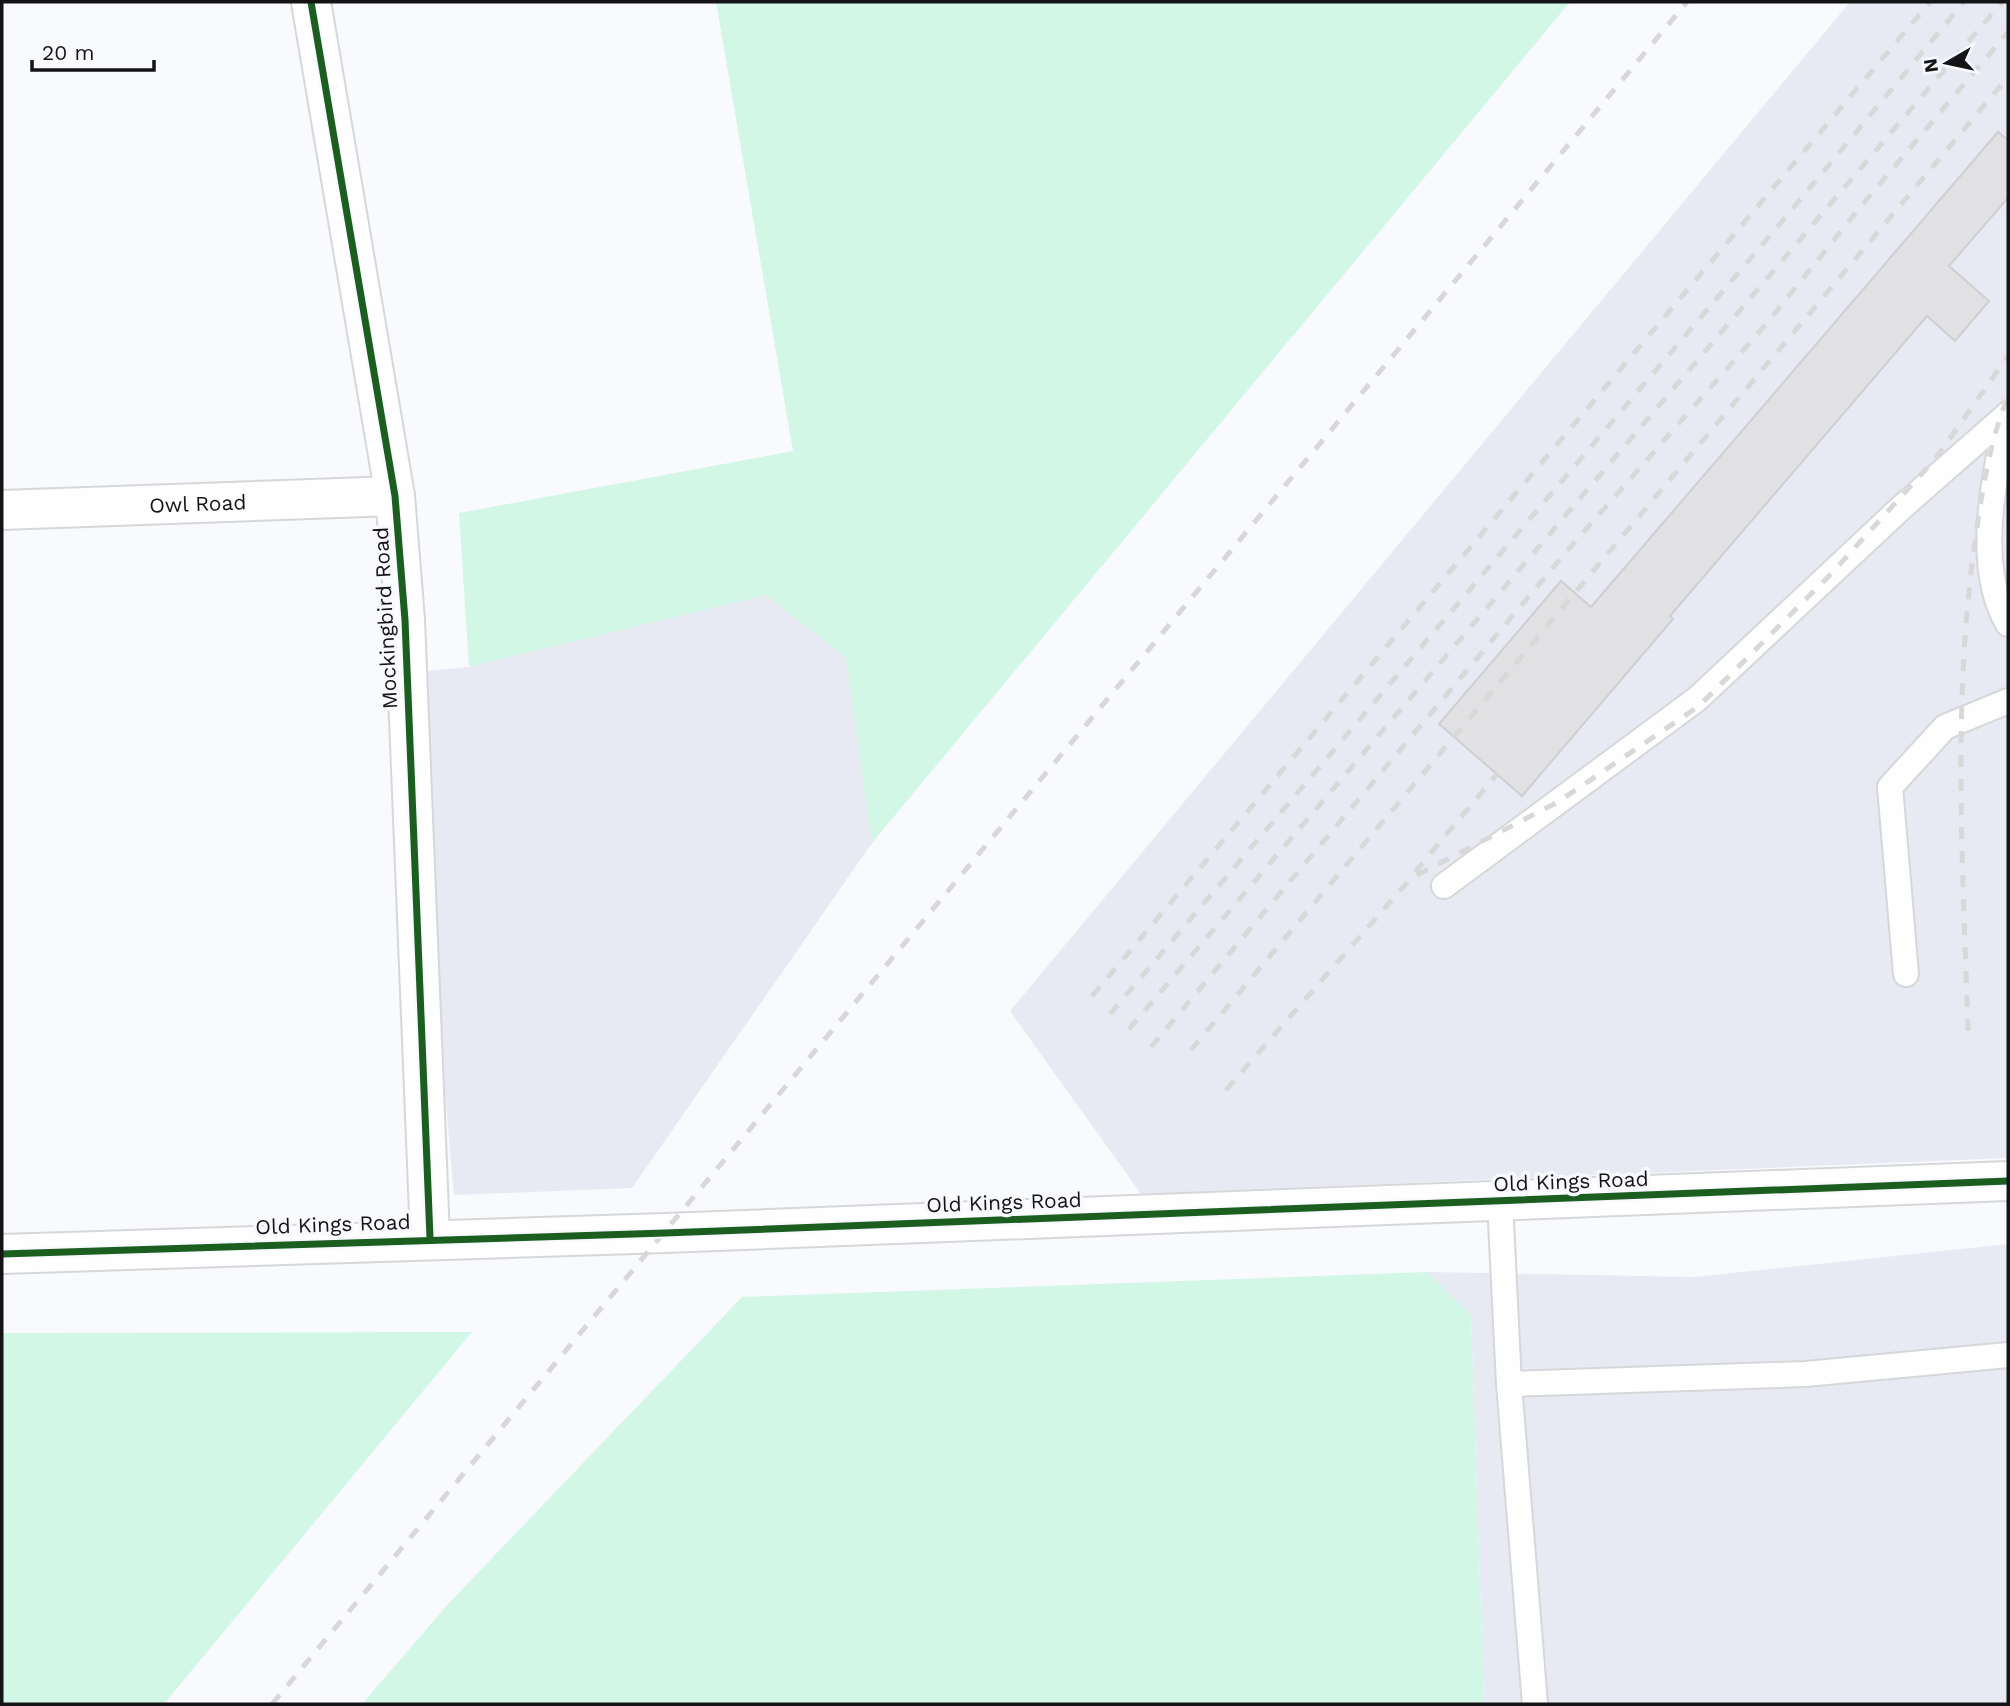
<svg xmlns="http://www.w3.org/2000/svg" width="2010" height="1706" font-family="'Work Sans',sans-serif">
<rect width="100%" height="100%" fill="#f9fafd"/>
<!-- built -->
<g fill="#e8eaf3">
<path d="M1850,2h158v1156l-867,36 -131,-183z"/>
<path d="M766,595l80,63 26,185 -240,345 -178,7 -15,-169 -11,-355 41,-4z"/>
<path d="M2008,1244v460h-524l-13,-389 -44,-43 267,5z"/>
</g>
<!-- green -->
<g fill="#d2f7e7">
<path d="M716,2h854l-698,841 -26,-185 -80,-63 -297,72 -10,-154 334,-62z"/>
<path d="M1427,1272l44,43 13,389h-1122l87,-101 293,-306z"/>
<path d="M472,1332l-308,372h-162v-371z"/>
</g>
<!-- building -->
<path fill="#e1e1e4" stroke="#cfcfd2" stroke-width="2" d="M1998,132l10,8v58l-59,68 40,35 -34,40 -28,-25 -257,300 3,3 -151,177 -83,-72 122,-143 30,26z"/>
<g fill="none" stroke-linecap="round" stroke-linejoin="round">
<!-- lane casing -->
<g stroke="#d6d7d9" stroke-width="28">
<g id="lane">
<path d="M2008,414c-14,63 -34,152 0,210"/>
<path d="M1444,886l253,-187 204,-191 107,-94"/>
<path d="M1906,974l-16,-187 55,-60 63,-26"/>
<path d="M1500,1201l9,183 26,320"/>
<path d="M1509,1384l297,-10 202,-19"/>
</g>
</g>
<!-- street casing -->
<g stroke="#d6d7d9" stroke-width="42">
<g id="street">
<path d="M311,2l84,494 10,124 25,618"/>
<path id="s1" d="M2,510l393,-14"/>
</g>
</g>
<!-- secondary casing -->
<g stroke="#d6d7d9" stroke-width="42">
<path id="secondary" d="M2,1254l663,-21 1343,-52"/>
</g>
<!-- lane -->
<use href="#lane" stroke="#fefeff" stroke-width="24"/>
<!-- street -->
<use href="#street" stroke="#fefeff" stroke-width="38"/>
<!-- secondary -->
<use href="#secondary" stroke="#fefeff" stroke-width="38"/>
<!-- rail -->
<g stroke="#d8d8d8" stroke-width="5" stroke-dasharray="12 12" stroke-linecap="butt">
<path d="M1415,872l82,-98"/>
<path d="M1092,996l838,-994"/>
<path d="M1110,1014l674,-795 180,-217"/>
<path d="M1129,1029l873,-1027"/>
<path d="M1968,1031c-5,-163 -16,-328 7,-489 7,-49 14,-100 33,-145"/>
<path d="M1151,1047l416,-496 200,-228 95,-118 146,-173"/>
<path d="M1191,1050l817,-973"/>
<path d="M1226,1090l185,-212 147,-76 141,-96 132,-132 105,-116 72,-102"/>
<path d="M272,1704l1415,-1702"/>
</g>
<!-- cycleway casing -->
<g stroke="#f8f9fe" stroke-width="11">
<g id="cycleway">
<path d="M311,2l84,494 10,124 25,618"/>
<path d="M2,1254l663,-21 1343,-52"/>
</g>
</g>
<!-- cycleway -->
<use href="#cycleway" stroke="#1b5e20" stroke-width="7"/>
</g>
<g text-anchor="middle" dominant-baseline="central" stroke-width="7" stroke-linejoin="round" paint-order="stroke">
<!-- street labels -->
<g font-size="21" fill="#141416" stroke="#f8f9fe">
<text stroke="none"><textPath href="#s1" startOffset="196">Owl Road</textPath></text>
<text transform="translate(385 618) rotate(-93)">Mockingbird Road</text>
<text transform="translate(1571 1181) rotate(-2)">Old Kings Road</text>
<text transform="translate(1004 1202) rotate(-2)">Old Kings Road</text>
<text transform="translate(333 1224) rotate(-2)">Old Kings Road</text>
</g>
</g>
<!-- border -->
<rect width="2010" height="1706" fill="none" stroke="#141416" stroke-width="7"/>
<!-- north arrow -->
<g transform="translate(1947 63) rotate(261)" stroke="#f8f9fe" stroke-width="5" paint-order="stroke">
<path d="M0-5L12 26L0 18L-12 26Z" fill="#141416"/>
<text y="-10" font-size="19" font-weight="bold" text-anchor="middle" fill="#141416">N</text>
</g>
<!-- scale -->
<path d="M32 60v10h122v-10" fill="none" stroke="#141416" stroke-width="3.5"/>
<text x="42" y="60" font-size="21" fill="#141416" stroke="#f8f9fe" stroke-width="5" paint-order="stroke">20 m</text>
</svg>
